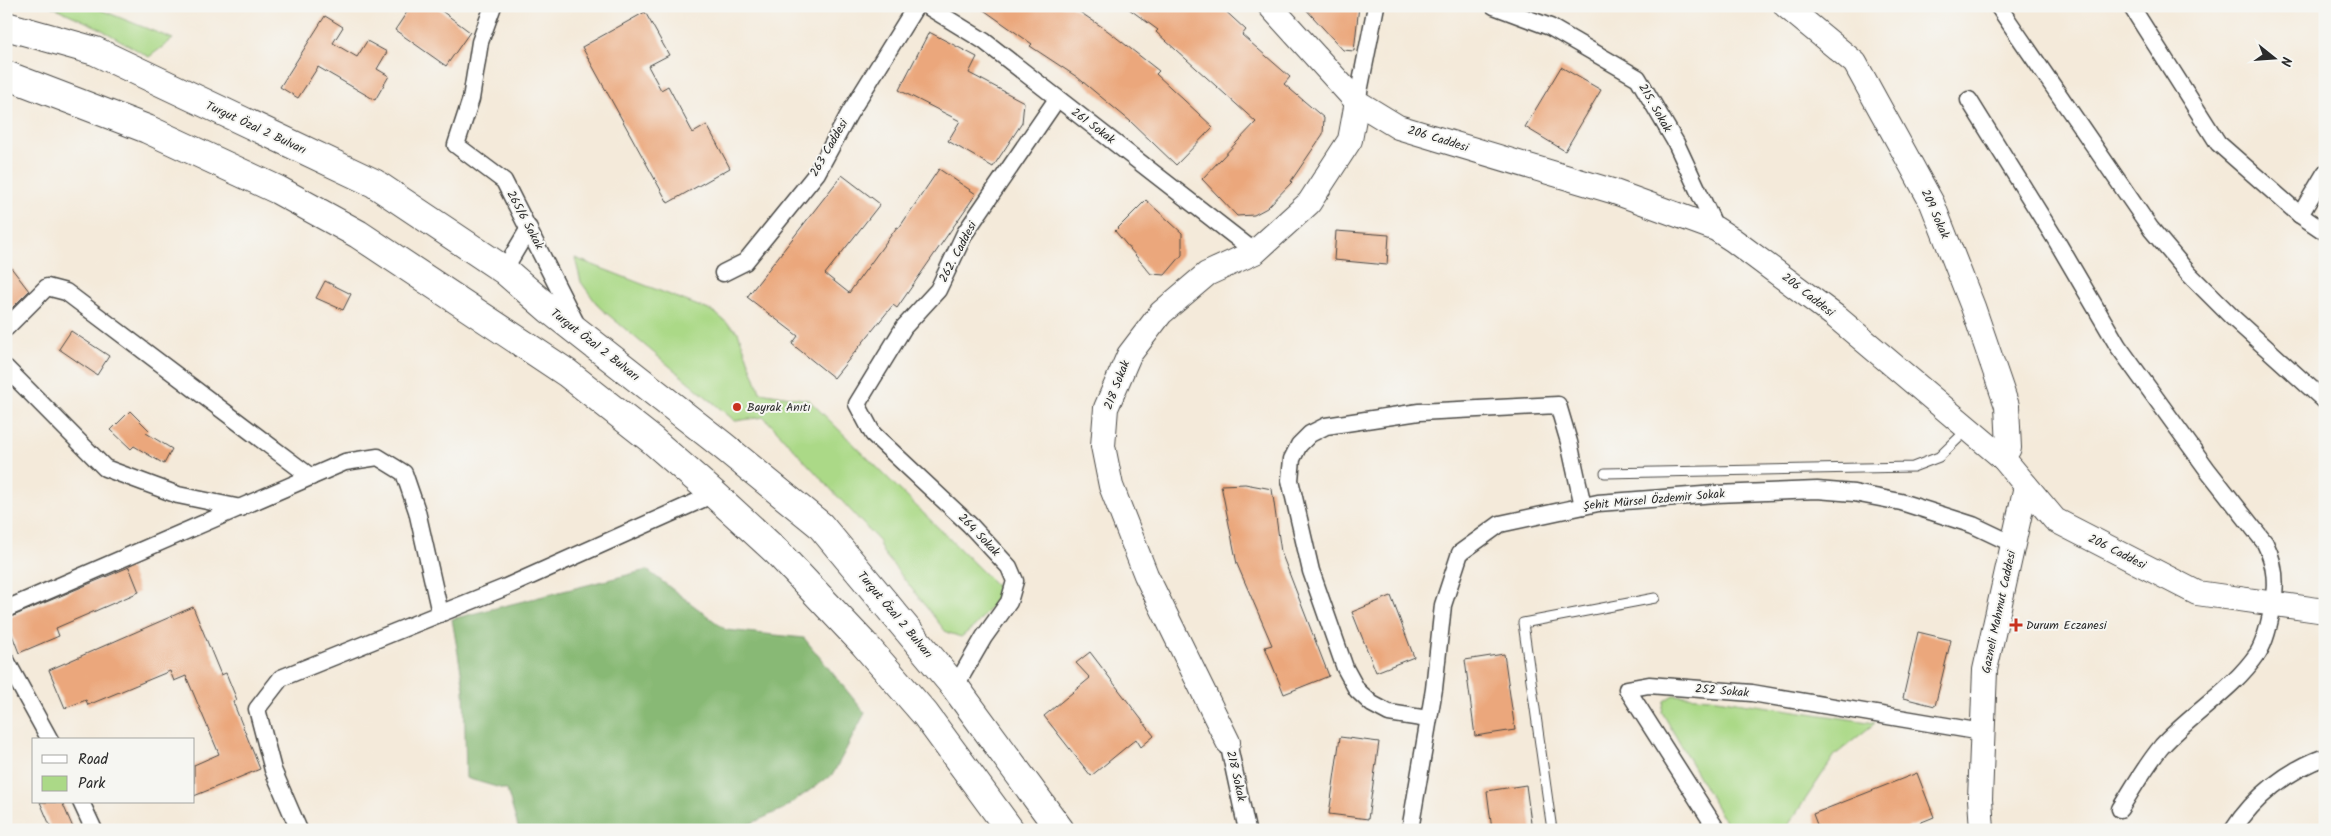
<svg xmlns="http://www.w3.org/2000/svg" width="2331" height="836" font-family="Kalam,sans-serif">
<rect width="100%" height="100%" fill="#f6f6f2"/>
<filter id="ink" filterUnits="userSpaceOnUse"><feTurbulence type="fractalNoise" baseFrequency=".02" numOctaves="2"/><feDisplacementMap in="SourceGraphic" scale="10" xChannelSelector="R" yChannelSelector="G"/><feConvolveMatrix kernelMatrix="1 2 1 2 8 2 1 2 1" color-interpolation-filters="sRGB"/></filter>
<filter id="wash" filterUnits="userSpaceOnUse"><feTurbulence type="fractalNoise" baseFrequency=".0096" numOctaves="4" result="noise"/><feDisplacementMap in="SourceGraphic" scale="20" xChannelSelector="R" yChannelSelector="G"/><feGaussianBlur stdDeviation="1.12" result="paint"/><feColorMatrix in="noise" values="0 0 0 0 0 0 0 0 0 0 0 0 0 0 0 0 0 1.4 0 .05"/><feComposite in="paint" operator="in"/></filter>
<g filter="url(#wash)">
<rect width="100%" height="100%" fill="#f4eada"/>
<!-- green -->
<g fill="#abd987" stroke="#6b8259">
<path d="M51,6h40l82,33 -24,18 -52,-30z"/>
<path d="M575,258l139,54 24,20 22,60 49,8 178,176 9,9 2,13 -23,28 -14,11 -15,-5 -64,-81 -4,-11 -114,-123 -29,4 -136,-114 -18,-25z"/>
<path d="M1673,695l37,3 165,25 -40,32 -50,75h-53l-12,-16 -58,-102 2,-11z"/>
</g>
<!-- forest -->
<path fill="#88b974" stroke="#5a7250" d="M647,570l79,60 78,8 61,75 -32,61 -50,35 -47,21h-217l-12,-40 -41,-12 -2,-90 -12,-69z"/>
<g id="blocks">
<!-- building -->
<g fill="#eba77b">
<path d="M411,6h24l35,26 -24,34 -51,-36z"/>
<path d="M978,6h93l37,25 51,40 -3,3 57,53 -37,38 -46,-44 -53,-44 -47,-31 2,-2z"/>
<path d="M1125,6h95l26,24 -4,5 48,42 -6,7 40,34 -1,16 -32,47 1,1 -25,26 -13,7 -17,1 -35,-37 54,-57 -100,-90 2,-2z"/>
<path d="M1303,6h56l-5,45 -11,-1z"/>
<path d="M645,12l24,43 -21,11 13,24 7,-4 25,47 14,-8 23,43 -62,35 -86,-156z"/>
<path d="M325,16l18,11 -10,16 24,14 10,-16 20,11 -10,17 12,7 -14,24 -57,-33 -20,31 -18,-11z"/>
<path d="M929,32l48,25 -8,16 55,29 -2,21 -29,44 -45,-26 12,-20 -61,-31z"/>
<path d="M1561,67l40,23 -36,61 -40,-24z"/>
<path d="M939,169l37,25 -79,114 -4,-3 -59,73 -42,-34 6,-8 -51,-39 95,-122 38,29 -55,70 24,19 48,-66 2,1z"/>
<path d="M1146,200l36,33v22l-17,20 -14,-1 -36,-43z"/>
<path d="M1336,231l53,4 -2,30 -53,-5z"/>
<path d="M6,261l23,30 -23,23z"/>
<path d="M325,281l26,13 -8,16 -27,-12z"/>
<path d="M71,331l38,25 -12,19 -38,-26z"/>
<path d="M130,411l19,19 -3,3 26,16 -8,15 -30,-18 -3,3 -20,-19z"/>
<path d="M1245,484l27,5 9,63 48,124 -45,18 -19,-47 7,-2 -35,-81 -16,-79z"/>
<path d="M129,567l10,25 -83,36 3,8 -40,17 -13,-34z"/>
<path d="M1391,596l23,61 -38,15 -24,-60z"/>
<path d="M193,607l28,68 5,-2 11,27 -4,2 27,67 -66,27v-31l25,-11 -33,-78 -12,5 -4,-10 -82,34 -2,-5 -21,8 -16,-38z"/>
<path d="M1918,632l33,8 -16,66 -32,-8z"/>
<path d="M1090,652l64,84 -13,11 -5,-8 -45,37 -47,-60 46,-38 -14,-15z"/>
<path d="M1504,654l11,76 -40,6 -10,-76z"/>
<path d="M1340,737l39,5 -11,77 -39,-5z"/>
<path d="M1917,773l17,44 -32,13h-83l-6,-16z"/>
<path d="M1526,785l6,45h-40l-5,-39z"/>
<path d="M40,802h22l12,28h-22z"/>
</g>
</g>
</g>
<g filter="url(#ink)">
<use href="#blocks" fill-opacity="0" stroke="#494845" stroke-width="1"/>
<g fill="none" stroke-linecap="round" stroke-linejoin="round">
<!-- lane casing -->
<g stroke="#494845" stroke-width="11">
<g id="lane">
<path d="M1605,473l308,-6 26,-10 29,-28"/>
<path d="M1552,830l-29,-207 132,-25"/>
</g>
</g>
<!-- street casing -->
<g stroke="#494845" stroke-width="19">
<g id="street">
<path d="M493,6l-13,36 -9,57 -15,46 48,36 74,146"/>
<path d="M927,6l57,35 271,211"/>
<path d="M1494,6l56,21 88,51 38,65 40,86"/>
<path d="M1998,6l153,223 38,45 43,43 93,84"/>
<path d="M2131,6l87,137 82,72 25,17"/>
<path d="M1969,100l87,140 62,106 89,123 58,74c11,22 12,43 7,67 -3,14 -6,30 -14,43 -25,37 -66,60 -96,93 -16,19 -29,42 -42,63"/>
<path d="M1357,102l19,-96"/>
<path d="M2300,215l25,-42"/>
<path d="M504,270l25,-42"/>
<path d="M723,273l22,-11 72,-89 32,-59 67,-108"/>
<path d="M6,328l41,-41 19,5 245,185"/>
<path d="M6,368l99,100 73,27 63,13"/>
<path d="M6,609l339,-147 33,-5 26,16 13,38 23,102"/>
<path d="M6,660l44,80"/>
<path d="M955,687l29,-50 25,-35 6,-21 -6,-14 -39,-42 -97,-91 -16,-30 47,-77 34,-37 27,-57 92,-134"/>
<path d="M1428,719l-39,-6 -17,-9 -15,-14 -12,-22 -34,-97 -21,-91 2,-21 7,-14 11,-11 16,-8 93,-14 139,-7 11,37 14,64"/>
<path d="M1228,742l19,88"/>
<path d="M81,802l13,28"/>
<path d="M299,830l-26,-60 -16,-61 24,-31 225,-91 208,-93"/>
<path d="M1410,830l24,-141 9,-84 17,-52 40,-29 98,-21 118,-9 101,-4 37,3 47,9 72,23 40,19"/>
<path d="M1717,830l-90,-141 22,-4 103,8 230,39"/>
<path d="M2233,830c21,-33 55,-60 92,-73"/>
</g>
</g>
<!-- secondary casing -->
<g stroke="#494845" stroke-width="26">
<g id="secondary">
<path d="M1270,6l87,96 41,25 214,64 104,38 17,11 102,76 168,142 52,62 142,73 128,18"/>
<path d="M1786,6l69,57 77,140 41,104 34,99 2,42 -6,10"/>
<path d="M1228,742l-82,-167 -35,-89 -8,-40 3,-38 23,-53 32,-42 46,-39 48,-22 54,-49 41,-63 7,-38"/>
<path d="M1982,830l-2,-31 5,-129 41,-184"/>
</g>
</g>
<!-- highway casing -->
<g stroke="#494845" stroke-width="30">
<g id="highway">
<path d="M6,26l89,25 279,132 130,87 46,40 172,135 98,80 135,162 105,143"/>
<path d="M6,75l141,54 131,61 80,44 209,139 85,67 62,54 63,58 87,92 61,70 85,116"/>
</g>
</g>
<!-- lane -->
<use href="#lane" stroke="#fff" stroke-width="9"/>
<!-- street -->
<use href="#street" stroke="#fff" stroke-width="16"/>
<!-- secondary -->
<use href="#secondary" stroke="#fff" stroke-width="24"/>
<!-- highway -->
<use href="#highway" stroke="#fff" stroke-width="28"/>
</g>
</g>
<!-- markers -->
<g fill="#c8321e" stroke="#f6f6f2" stroke-width="2">
<circle cx="737" cy="407" r="5"/>
<path d="M2013.5 617.5h5v5h5v5h-5v5h-5v-5h-5v-5h5z"/>
</g>
<g text-anchor="middle" dominant-baseline="central" stroke-width="4" stroke-linejoin="round" paint-order="stroke">
<!-- street labels -->
<g font-size="12" fill="#2b2b2b" stroke="#f6f6f2">
<text transform="translate(1655 108) rotate(60)">215. Sokak</text>
<text transform="translate(1093 126) rotate(37)">261 Sokak</text>
<text transform="translate(256 128) rotate(25)">Turgut Özal 2 Bulvarı</text>
<text transform="translate(1438 139) rotate(17)">206 Caddesi</text>
<text transform="translate(829 148) rotate(-60)">263 Caddesi</text>
<text transform="translate(1935 214) rotate(66)">209 Sokak</text>
<text transform="translate(525 220) rotate(62)">265/6 Sokak</text>
<text transform="translate(958 252) rotate(-62)">262. Caddesi</text>
<text transform="translate(1808 295) rotate(38)">206 Caddesi</text>
<text transform="translate(595 345) rotate(38)">Turgut Özal 2 Bulvarı</text>
<text transform="translate(1117 385) rotate(-69)">218 Sokak</text>
<text transform="translate(1654 500) rotate(-5)">Şehit Mürsel Özdemir Sokak</text>
<text transform="translate(979 535) rotate(46)">264 Sokak</text>
<text transform="translate(2117 552) rotate(27)">206 Caddesi</text>
<text transform="translate(1999 612) rotate(-78)">Gazneli Mahmut Caddesi</text>
<text transform="translate(895 615) rotate(50)">Turgut Özal 2 Bulvarı</text>
<text transform="translate(1722 691) rotate(5)">252 Sokak</text>
<text transform="translate(1236 776) rotate(77)">218 Sokak</text>
</g>
<!-- poi labels -->
<g font-size="12" fill="#2b2b2b" stroke="#f6f6f2" text-anchor="start">
<text x="747" y="407">Bayrak Anıtı</text>
<text x="2026" y="625">Durum Eczanesi</text>
</g>
</g>
<!-- margin -->
<rect width="2331" height="836" fill="none" stroke="#f6f6f2" stroke-width="25"/>
<!-- legend -->
<rect x="32" y="738" width="162" height="65" fill="#f6f6f2" stroke="#a5a5a2"/>
<rect x="42" y="755" width="25" height="8" fill="#ffffff" stroke="#a5a5a2"/>
<text x="78" y="764" font-size="15" fill="#2b2b2b">Road</text>
<rect x="42" y="776" width="25" height="15" fill="#abd987" stroke="#a5a5a2"/>
<text x="78" y="788" font-size="15" fill="#2b2b2b">Park</text>
<!-- north arrow -->
<g transform="translate(2274 58) rotate(107)" stroke="#f6f6f2" stroke-width="4" paint-order="stroke">
<path d="M0-4L9 19L0 12L-9 19Z" fill="#2b2b2b"/>
<text y="-8" font-size="14" font-weight="bold" text-anchor="middle" fill="#2b2b2b">N</text>
</g>
</svg>
